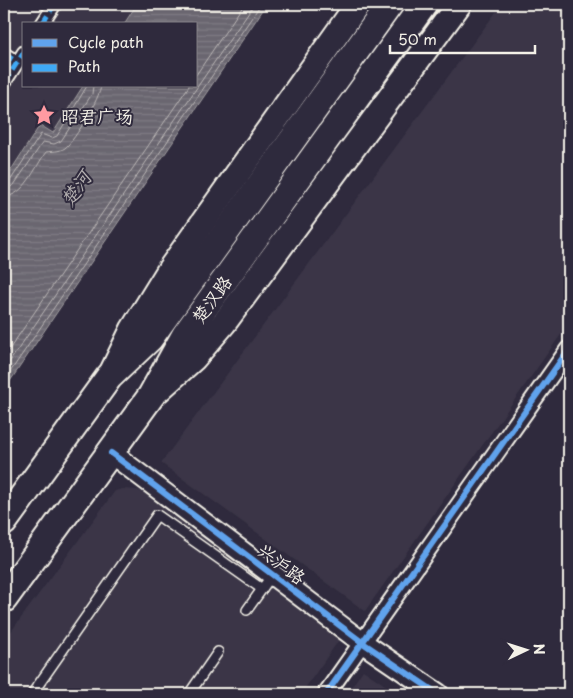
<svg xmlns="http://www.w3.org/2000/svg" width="573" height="698" font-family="'Playpen Sans','LXGW WenKai TC',sans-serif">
<defs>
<pattern id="water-rules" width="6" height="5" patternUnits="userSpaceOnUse" patternTransform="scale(1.25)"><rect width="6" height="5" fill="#6a6670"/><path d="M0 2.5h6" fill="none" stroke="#807c84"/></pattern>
</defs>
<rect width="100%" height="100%" fill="#2f2a3d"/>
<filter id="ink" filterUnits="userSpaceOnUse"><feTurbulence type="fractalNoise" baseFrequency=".02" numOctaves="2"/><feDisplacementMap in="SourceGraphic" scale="10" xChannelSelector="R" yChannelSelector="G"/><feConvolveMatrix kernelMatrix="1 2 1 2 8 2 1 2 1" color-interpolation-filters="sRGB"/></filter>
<g filter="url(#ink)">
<!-- built -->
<g fill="#3b3647">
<path d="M4,4h133l-13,20h-100v62h59l-30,47 -12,-7 -37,55z"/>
<path d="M502,4h67v319l-204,288 -204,-148z"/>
<path d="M123,489l14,1 11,4 193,143 -40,57h-297v-53l111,-150z"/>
<path d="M363,670l35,24h-51z"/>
</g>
<!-- water -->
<path fill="url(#water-rules)" stroke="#a19ea0" d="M137,4h130l-263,386v-209l36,-56 13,8 30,-47h113v-62h-72z"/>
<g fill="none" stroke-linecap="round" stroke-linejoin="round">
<!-- shore -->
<g stroke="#bdb9b8" stroke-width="1">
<path d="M196,75l48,-71"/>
<path d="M4,183l6,-2 31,-47 11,4 5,-2 30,-50"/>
<path d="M4,190l10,-5 29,-43 11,2 7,-3 31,-47 1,-8"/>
<path d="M4,197c21,-1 31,-30 42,-45 6,-1 13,0 19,-4 10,-8 35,-50 36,-62"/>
<path d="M4,357l185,-271"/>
<path d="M4,370l250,-366"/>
<path d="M4,381l257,-377"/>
</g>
<!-- service casing -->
<g stroke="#f4f1e8" stroke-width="12">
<g id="service">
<path d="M247,610l25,-35"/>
<path d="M32,694l125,-179 105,74"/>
<path d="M189,694l29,-42"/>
</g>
</g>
<!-- pedestrian casing -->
<g stroke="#f4f1e8" stroke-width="16">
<g id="pedestrian">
<path d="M42,24l13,-20"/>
<path d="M4,54l13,8"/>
<path d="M4,83l20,-31"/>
</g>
</g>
<!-- minor casing -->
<g stroke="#f4f1e8" stroke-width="20">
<path id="minor" d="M326,694l243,-345"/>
</g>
<!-- tertiary casing -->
<g stroke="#f4f1e8" stroke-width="24">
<path id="tertiary" d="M111,453l252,190 75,51"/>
</g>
<!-- secondary casing -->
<g stroke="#f4f1e8" stroke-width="28">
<g id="secondary">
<path d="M112,372l21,-43 37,-60 188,-265"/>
<path d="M156,392l38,-34 30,-35 235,-319"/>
</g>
</g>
<!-- primary casing -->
<g stroke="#f4f1e8" stroke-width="30">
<g id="primary">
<path d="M4,522l105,-145 41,-39 240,-334"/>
<path d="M4,599l147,-203 34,-61 239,-331"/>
</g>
</g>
<!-- service -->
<use href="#service" stroke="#2f2a3d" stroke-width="9"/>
<!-- pedestrian -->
<use href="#pedestrian" stroke="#2f2a3d" stroke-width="12"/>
<!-- minor -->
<use href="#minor" stroke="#2f2a3d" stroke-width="16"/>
<!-- tertiary -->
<use href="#tertiary" stroke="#2f2a3d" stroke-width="20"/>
<!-- secondary -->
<use href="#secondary" stroke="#2f2a3d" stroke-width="24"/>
<!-- primary -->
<use href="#primary" stroke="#2f2a3d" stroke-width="26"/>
<!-- quiet -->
<g stroke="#3fa9f5" stroke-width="5" stroke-dasharray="10 5" stroke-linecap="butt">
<path d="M42,24l13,-20"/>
<path d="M4,54l13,8"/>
<path d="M4,83l20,-31"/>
</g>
<!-- cycleway casing -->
<g stroke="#2f2a3d" stroke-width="9">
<g id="cycleway">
<path d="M111,453l252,190 75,51"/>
<path d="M326,694l243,-345"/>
</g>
</g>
<!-- cycleway -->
<use href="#cycleway" stroke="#60a3ed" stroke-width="6"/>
</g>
</g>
<!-- icons -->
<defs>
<g id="sight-bare" transform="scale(1.725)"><path d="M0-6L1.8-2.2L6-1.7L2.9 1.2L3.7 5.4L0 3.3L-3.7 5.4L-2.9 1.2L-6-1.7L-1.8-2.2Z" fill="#ff9aa2" stroke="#2f2a3d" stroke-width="2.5" paint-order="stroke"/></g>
</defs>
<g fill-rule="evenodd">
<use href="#sight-bare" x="44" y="115"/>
</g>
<g text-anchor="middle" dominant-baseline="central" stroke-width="4" stroke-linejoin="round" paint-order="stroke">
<!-- poi labels -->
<g font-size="18" fill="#f4f1e8" stroke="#2f2a3d" text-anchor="start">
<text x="61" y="115">昭君广场</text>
</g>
<!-- street labels -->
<g font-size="18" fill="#f4f1e8" stroke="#2f2a3d">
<text transform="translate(211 299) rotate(-54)">楚汉路</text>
<text transform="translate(282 563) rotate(37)">兴沪路</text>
</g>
<!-- water labels -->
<g font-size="19" font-style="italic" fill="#b6b2b2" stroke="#2f2a3d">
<text transform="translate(75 188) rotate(-55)">楚河</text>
</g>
</g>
<!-- margin -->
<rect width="573" height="698" fill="none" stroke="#2f2a3d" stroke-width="20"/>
<rect x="10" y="10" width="553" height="678" fill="none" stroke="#f4f1e8" stroke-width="2" filter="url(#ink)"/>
<!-- legend -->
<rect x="22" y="22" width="175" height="65" fill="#2f2a3d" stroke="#7e7a81"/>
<rect x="32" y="39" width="25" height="8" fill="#60a3ed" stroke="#7e7a81"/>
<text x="68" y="48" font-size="15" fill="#f4f1e8">Cycle path</text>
<rect x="32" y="64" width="25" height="8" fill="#3fa9f5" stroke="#7e7a81"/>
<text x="68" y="72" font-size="15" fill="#f4f1e8">Path</text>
<!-- north arrow -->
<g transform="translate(526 650) rotate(86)" stroke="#2f2a3d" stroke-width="4" paint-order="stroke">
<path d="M0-4L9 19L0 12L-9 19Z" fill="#f4f1e8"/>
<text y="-8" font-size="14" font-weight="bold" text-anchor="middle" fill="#f4f1e8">N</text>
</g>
<!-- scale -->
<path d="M390 45v8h145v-8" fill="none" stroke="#f4f1e8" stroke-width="2.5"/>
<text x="398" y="45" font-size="15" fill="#f4f1e8" stroke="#2f2a3d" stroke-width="4" paint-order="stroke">50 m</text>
</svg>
